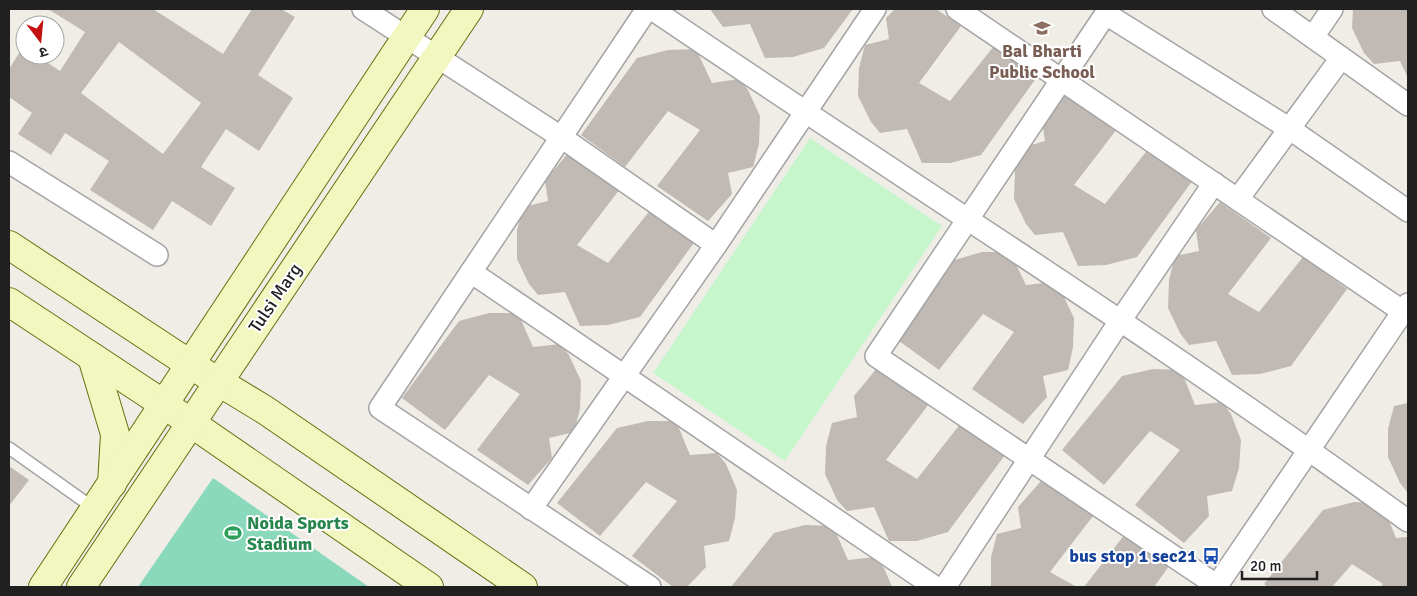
<svg xmlns="http://www.w3.org/2000/svg" width="1417" height="596" font-family="Signika,'Noto Sans Devanagari',sans-serif">
<rect width="100%" height="100%" fill="#f0ede7"/>
<!-- park -->
<path fill="#c8f6cc" d="M810,138l132,88 -157,235 -132,-88z"/>
<!-- pitch -->
<path fill="#8bd9bc" d="M213,478l156,109h-231z"/>
<!-- building -->
<g fill="#c0b9b4" fill-rule="evenodd">
<path d="M48,9h105l70,45 29,-45h29l14,8 -37,58 35,23 -34,53 -33,-22 -25,38 34,21 -24,38 -39,-25 -19,29 -63,-40 19,-29 -44,-28 -14,22 -33,-21 14,-21 -23,-16v-28l14,-22 2,1v7h11l24,16 25,-39zM119,42l82,61 -38,51 -82,-61z"/>
<path d="M710,9h143l-29,39 -31,9 -28,1 -15,-34 -27,3z"/>
<path d="M895,9h41l25,17 -42,57 31,18 44,-55 43,31 -56,78 -31,8h-28l-15,-34 -27,4 -9,-11 -13,-26 1,-28 6,-23 24,-6 -3,-21z"/>
<path d="M1353,9h55v69l-8,-17 -26,3 -10,-11 -12,-25z"/>
<path d="M696,49l16,34 27,-4 9,11 12,26 -1,28 -6,23 -25,6 4,21 -24,27 -51,-35 43,-56 -32,-19 -43,56 -44,-32 56,-77 31,-8z"/>
<path d="M1066,93l51,36 -43,56 31,19 44,-56 44,32 -56,77 -31,8 -28,1 -15,-34 -28,3 -9,-11 -12,-25 1,-29 6,-22 24,-7 -3,-20z"/>
<path d="M568,153l52,36 -43,56 31,18 44,-55 44,32 -56,77 -32,8 -28,1 -15,-34 -27,3 -9,-11 -12,-25v-29l6,-23 25,-6 -3,-20z"/>
<path d="M1220,202l51,36 -43,56 31,18 44,-55 44,32 -56,77 -31,8 -28,1 -16,-34 -27,4 -9,-12 -12,-25 1,-28 6,-24 24,-5 -3,-21z"/>
<path d="M982,252h28l16,33 27,-3 9,11 12,25 -1,29 -5,23 -25,6 4,21 -24,27 -51,-35 42,-57 -31,-18 -44,56 -44,-32 56,-77z"/>
<path d="M489,313h29l15,34 27,-3 9,11 12,26 -1,28 -6,23 -25,6 3,20 -24,27 -51,-35 43,-56 -31,-19 -44,55 -43,-32 57,-77z"/>
<path d="M877,368l52,36 -43,56 31,19 44,-56 44,32 -57,77 -31,9h-28l-15,-34 -27,4 -10,-11 -12,-26 1,-28 6,-23 25,-6 -3,-21z"/>
<path d="M1153,369l28,1 14,35 27,-3 9,12 10,26 -2,28 -7,23 -25,5 2,20 -25,27 -49,-38 45,-55 -30,-19 -46,54 -42,-35 60,-74z"/>
<path d="M1408,403v90l-8,-10 -12,-26v-28l6,-23z"/>
<path d="M648,421h28l14,34 27,-2 9,11 11,26 -2,28 -6,23 -25,5 2,21 -19,20h-14l-41,-31 45,-55 -31,-19 -46,54 -43,-33 60,-75z"/>
<path d="M9,466l20,14 -20,26z"/>
<path d="M1042,480l51,36 -43,56 27,15h-86v-30l6,-23 24,-6 -3,-21z"/>
<path d="M1354,502l28,1 14,35 12,-1v50h-28l3,-3 -31,-20 -20,23h-64l-4,-3 59,-74z"/>
<path d="M805,525l28,1 15,34 27,-3 9,11 8,19h-161l43,-54z"/>
<path d="M1125,534l44,32 -15,21h-70z"/>
</g>
<g fill="none" stroke-linecap="round" stroke-linejoin="round">
<!-- lane casing -->
<g stroke="#a4a4a4" stroke-width="14">
<path id="lane" d="M9,448l86,61"/>
</g>
<!-- street casing -->
<g stroke="#a4a4a4" stroke-width="24">
<g id="street">
<path d="M363,9l198,128 155,108"/>
<path d="M647,9l-267,399 270,179"/>
<path d="M652,9c252,171 510,333 756,512"/>
<path d="M957,9l451,306"/>
<path d="M1109,9l-233,347 343,231"/>
<path d="M1273,9l135,96"/>
<path d="M1106,14l184,115 118,82"/>
<path d="M1313,37l19,-28"/>
<path d="M9,162l148,93"/>
<path d="M1238,199l103,-141"/>
<path d="M471,272l464,315"/>
<path d="M531,509l185,-264 159,-236"/>
<path d="M945,587l175,-266 94,-138"/>
<path d="M1216,587l192,-283"/>
</g>
</g>
<!-- secondary casing -->
<g stroke="#65710d" stroke-width="30">
<g id="secondary">
<path d="M9,245l182,120 74,45 258,177"/>
<path d="M9,302l156,103 264,182"/>
<path d="M92,357l23,77 -3,50"/>
<path d="M43,587l382,-578"/>
<path d="M81,587l388,-578"/>
</g>
</g>
<!-- lane -->
<use href="#lane" stroke="#fff" stroke-width="11"/>
<!-- street -->
<use href="#street" stroke="#fff" stroke-width="21"/>
<!-- secondary -->
<use href="#secondary" stroke="#f2f6bf" stroke-width="28"/>
</g>
<!-- icons -->
<defs>
<g id="school-bare" transform="scale(1.35)"><path d="M0-5L7-2L0 1L-7-2ZM-4 1L0 2.5L4 1V4Q0 6-4 4Z" fill="#8d6e63" stroke="#fff" stroke-width="2.5" paint-order="stroke"/></g>
<g id="stadium-bare" transform="scale(1.35)"><path d="M0-5a6.5 5 0 1 0 0 10a6.5 5 0 1 0 0-10ZM-3.5-1.8h7v3.6h-7Z" fill="#2e9e5b" stroke="#fff" stroke-width="2.5" paint-order="stroke"/></g>
<g id="bus-bare" transform="scale(1.35)"><path d="M-5-6H5V4H4V6H2V4H-2V6H-4V4H-5ZM-3.5-4V0h7V-4ZM-3.5 1.2v1.5H-2V1.2ZM2 1.2v1.5H3.5V1.2Z" fill="#1a4fb4" stroke="#fff" stroke-width="2.5" paint-order="stroke"/></g>
</defs>
<g fill-rule="evenodd">
<use href="#school-bare" x="1042" y="28"/>
<use href="#stadium-bare" x="233" y="533"/>
<use href="#bus-bare" x="1211" y="556"/>
</g>
<g text-anchor="middle" dominant-baseline="central" stroke-width="4" stroke-linejoin="round" paint-order="stroke">
<!-- education labels -->
<g font-size="18" font-weight="bold" fill="#785e54" stroke="#fff">
<text x="1042" y="51">Bal Bharti<tspan x="1042" dy="21">Public School</tspan></text>
</g>
<!-- street labels -->
<g font-size="18" fill="#202020" stroke="#fff">
<text transform="translate(275 298) rotate(-56)">Tulsi Marg</text>
</g>
<!-- leisure labels -->
<g font-size="18" font-weight="bold" fill="#27864d" stroke="#fff" text-anchor="start">
<text x="247" y="523">Noida Sports<tspan x="247" dy="21">Stadium</tspan></text>
</g>
<!-- transit labels -->
<g font-size="18" font-weight="bold" fill="#164399" stroke="#fff" text-anchor="end">
<text x="1197" y="556">bus stop 1 sec21</text>
</g>
</g>
<!-- border -->
<rect width="1417" height="596" fill="none" stroke="#202020" stroke-width="20"/>
<!-- north arrow -->
<g transform="translate(40 40) rotate(164)"><circle r="24" fill="#ffffff" stroke="#a6a6a6"/>
<path d="M0-4L9 19L0 12L-9 19Z" fill="#c2110e"/>
<text y="-8" font-size="14" font-weight="bold" text-anchor="middle" fill="#202020">उ</text>
</g>
<!-- scale -->
<path d="M1242 571v8h75v-8" fill="none" stroke="#202020" stroke-width="2.5"/>
<text x="1250" y="571" font-size="15" fill="#202020" stroke="#ffffff" stroke-width="4" paint-order="stroke">20 m</text>
</svg>
